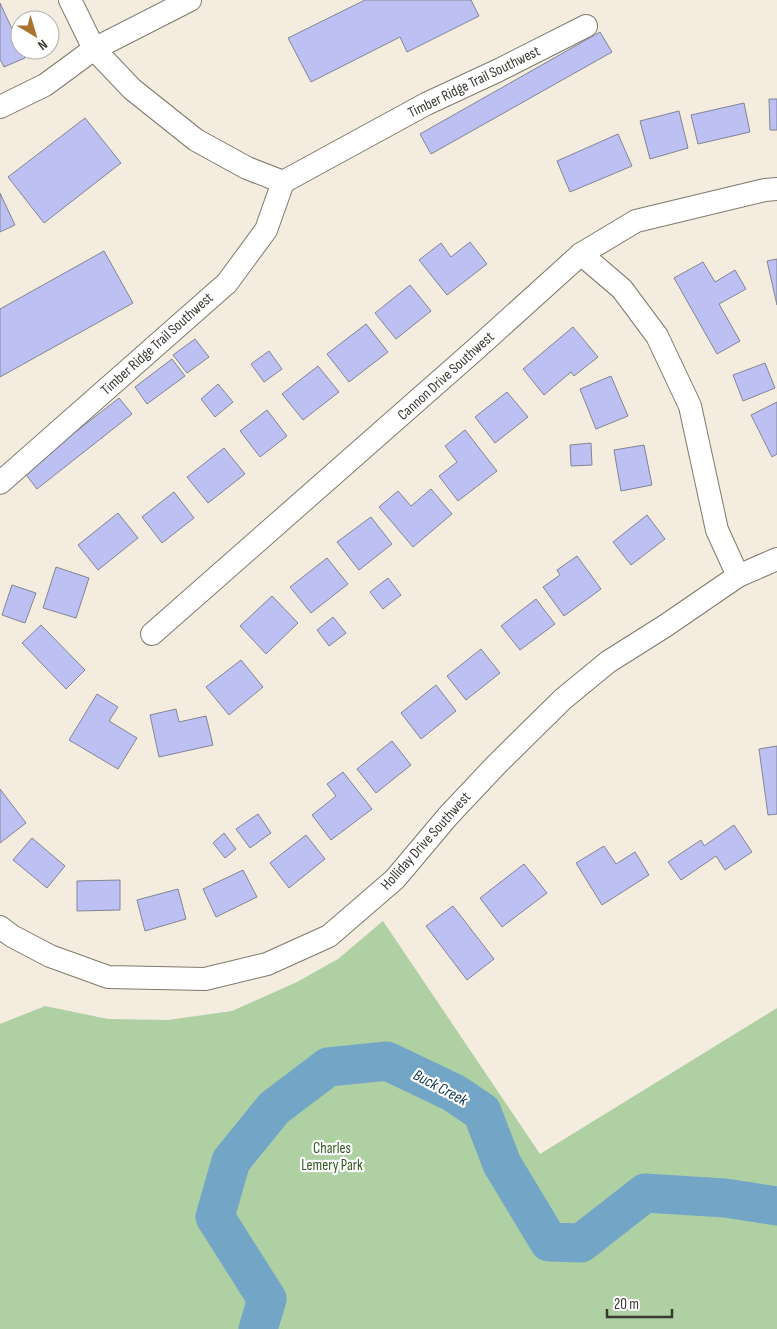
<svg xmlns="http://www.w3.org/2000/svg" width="777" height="1329" font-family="'Sofia Sans Condensed',sans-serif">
<rect width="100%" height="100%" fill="#f4eddf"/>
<!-- green -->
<path fill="#aed0a3" d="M383,921l157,233 237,-146v321h-777v-305l45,-18 63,13 60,1 64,-9 65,-29 41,-23z"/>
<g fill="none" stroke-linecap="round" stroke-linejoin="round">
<!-- river -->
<path stroke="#73a6c6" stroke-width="39" d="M258,1329l9,-30 -52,-82 16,-56 43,-53 54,-41 59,-6 67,32 28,19 20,52 47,78 32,1 64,-50 80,5 52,8"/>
</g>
<!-- building -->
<g fill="#bcc0f3" stroke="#838592">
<path d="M365,0h106l8,16 -72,36 -7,-15 -89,45 -23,-44z"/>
<path d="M0,3l20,43v4h2l3,8 -21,9 -4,-8z"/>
<path d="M600,32l12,20 -181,102 -11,-20z"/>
<path d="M769,99h8v31h-7z"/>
<path d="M744,103l6,29 -52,12 -7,-29z"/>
<path d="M679,111l9,37 -38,11 -10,-38z"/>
<path d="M85,118l36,45 -77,60 -36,-46z"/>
<path d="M618,134l14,32 -62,26 -13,-31z"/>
<path d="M0,193l15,32 -15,7z"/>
<path d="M470,242l17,22 -40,31 -28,-35 22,-17 10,14z"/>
<path d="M104,251l29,52 -133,74v-68z"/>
<path d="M777,259v46l-10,-44z"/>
<path d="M703,262l12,20 20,-12 11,19 -27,15 21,37 -23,13 -43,-76z"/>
<path d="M410,285l21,26 -35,28 -21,-26z"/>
<path d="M366,324l22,28 -39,30 -22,-28z"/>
<path d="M573,327l25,30 -24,19 -3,-4 -27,23 -21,-26z"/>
<path d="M195,339l14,18 -22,16 -14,-18z"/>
<path d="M269,351l13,18 -18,13 -13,-18z"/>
<path d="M172,359l13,17 -38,28 -12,-17z"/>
<path d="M765,363l10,25 -32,13 -10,-26z"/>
<path d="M318,366l21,26 -36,28 -21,-26z"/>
<path d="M611,376l17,40 -32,13 -16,-40z"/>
<path d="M218,384l15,18 -18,15 -14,-18z"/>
<path d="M507,392l21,25 -33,26 -20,-26z"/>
<path d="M119,398l13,16 -95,75 -13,-17z"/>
<path d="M777,402v52l-5,3 -21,-42z"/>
<path d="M267,410l20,26 -27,21 -20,-26z"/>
<path d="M465,430l32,41 -39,30 -19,-25 18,-14 -12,-16z"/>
<path d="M591,443l1,22 -21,1 -1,-21z"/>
<path d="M644,445l8,40 -31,6 -7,-41z"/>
<path d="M224,448l21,26 -37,29 -21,-26z"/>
<path d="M431,489l21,25 -39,33 -34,-40 19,-16 13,15z"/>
<path d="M174,492l20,26 -32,25 -20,-26z"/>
<path d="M118,513l20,25 -40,32 -20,-25z"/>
<path d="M647,515l18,24 -34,26 -18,-23z"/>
<path d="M371,517l21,27 -33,26 -22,-28z"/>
<path d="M577,556l24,33 -37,27 -21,-29 17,-12 -3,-5z"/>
<path d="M327,558l21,26 -37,29 -21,-26z"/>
<path d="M56,567l33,11 -13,40 -33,-10z"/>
<path d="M388,578l13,17 -18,14 -13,-17z"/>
<path d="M12,585l24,8 -11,30 -23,-8z"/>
<path d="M272,596l26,27 -32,31 -26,-28z"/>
<path d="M536,599l19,25 -35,26 -19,-24z"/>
<path d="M333,617l13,16 -17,13 -12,-16z"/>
<path d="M41,625l44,45 -19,19 -44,-46z"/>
<path d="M481,649l19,24 -34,27 -19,-24z"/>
<path d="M241,660l22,27 -34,28 -23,-28z"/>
<path d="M436,685l20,26 -35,28 -20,-26z"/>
<path d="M97,694l21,13 -9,14 28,17 -19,31 -49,-29z"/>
<path d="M176,709l3,13 27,-6 7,29 -54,12 -9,-42z"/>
<path d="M392,741l19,24 -35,28 -19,-24z"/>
<path d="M777,746v68l-9,1 -9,-66z"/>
<path d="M343,772l29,37 -41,31 -19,-25 24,-19 -9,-12z"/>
<path d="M0,789l26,34 -26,20z"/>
<path d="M258,814l13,19 -21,15 -14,-19z"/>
<path d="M734,825l18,27 -27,18 -9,-14 -35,24 -13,-18 33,-22 3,6z"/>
<path d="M224,833l12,16 -11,9 -12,-15z"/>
<path d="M306,835l19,24 -36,29 -19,-25z"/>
<path d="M32,838l33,28 -18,22 -34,-28z"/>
<path d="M604,846l12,18 19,-12 14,23 -47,30 -26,-42z"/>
<path d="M524,864l23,29 -45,34 -22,-29z"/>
<path d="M243,870l14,27 -41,20 -13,-28z"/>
<path d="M120,880v30l-43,1v-30z"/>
<path d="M178,889l8,30 -41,12 -8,-31z"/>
<path d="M453,906l41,53 -27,21 -41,-54z"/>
</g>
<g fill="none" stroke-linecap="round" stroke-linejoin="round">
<!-- minor casing -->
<g stroke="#7f796c" stroke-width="24">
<g id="minor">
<path d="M70,0l24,49 38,40 64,51 51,28 36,14 143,-78 73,-34 87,-44"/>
<path d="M0,107l45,-22 49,-36 96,-49"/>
<path d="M581,254l41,35 35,47 33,70 27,124 21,46"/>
<path d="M0,483l227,-200 39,-53 17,-48"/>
<path d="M152,634l325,-286 104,-94 55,-33 129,-31 12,-1"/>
<path d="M0,927l12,9 38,20 58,21 97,2 62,-15 62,-28 66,-57 53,-63 49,-52 66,-65 45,-37 57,-36 73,-50 39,-17"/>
</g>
</g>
<!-- minor -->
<use href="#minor" stroke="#fff" stroke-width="22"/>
</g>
<g text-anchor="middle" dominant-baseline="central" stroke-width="4.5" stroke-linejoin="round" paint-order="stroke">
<!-- street labels -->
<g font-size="15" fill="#3b3832" stroke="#fff">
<text transform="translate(474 82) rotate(-26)">Timber Ridge Trail Southwest</text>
<text transform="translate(157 344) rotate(-42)">Timber Ridge Trail Southwest</text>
<text transform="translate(446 376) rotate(-42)">Cannon Drive Southwest</text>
<text transform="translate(426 841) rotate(-48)">Holliday Drive Southwest</text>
</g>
<!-- park labels -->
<g font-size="15" fill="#2f591d" stroke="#fff">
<text x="332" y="1148">Charles<tspan x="332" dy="17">Lemery Park</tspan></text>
</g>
<!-- water labels -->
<g font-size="16" font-style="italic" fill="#09364c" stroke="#fff">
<text transform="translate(440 1088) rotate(28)">Buck Creek</text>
</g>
</g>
<!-- north arrow -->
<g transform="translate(35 35) rotate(142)"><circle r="24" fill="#ffffff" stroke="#b1afad"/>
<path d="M0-4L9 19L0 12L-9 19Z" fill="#a9722e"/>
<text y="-8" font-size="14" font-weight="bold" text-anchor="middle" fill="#3b3832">N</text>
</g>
<!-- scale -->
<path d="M607 1309v8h65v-8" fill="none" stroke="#3b3832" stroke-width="2.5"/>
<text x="614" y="1309" font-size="15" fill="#3b3832" stroke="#ffffff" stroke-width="4" paint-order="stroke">20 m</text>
</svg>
